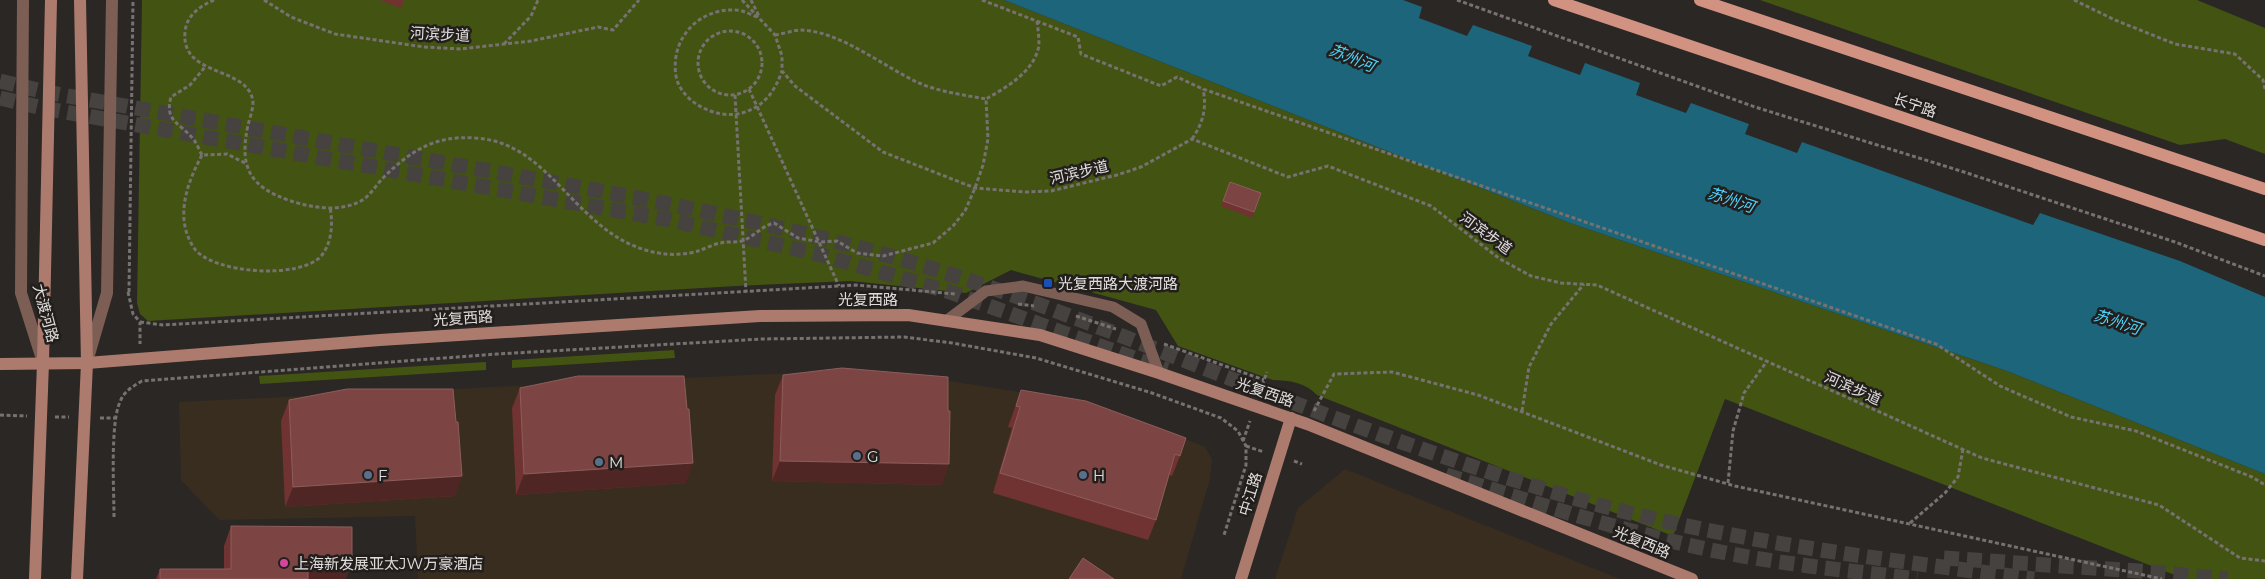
<svg xmlns="http://www.w3.org/2000/svg" width="2265" height="579" font-family="Montserrat,'Noto Sans SC',sans-serif">
<rect width="100%" height="100%" fill="#2b2725"/>
<!-- commercial -->
<g fill="#392d1f">
<path d="M814,372l85,1 133,21 139,39 34,14 7,12 -2,20 -29,100h-763l-3,-63 -196,4 -38,-40 -2,-78z"/>
<path d="M1345,469l84,34 191,76h-345l23,-71z"/>
</g>
<!-- green -->
<g fill="#435312">
<path d="M142,0h862l566,223 437,148 258,103v105h-80l-460,-180 -52,137 -356,-141c-11,-12 -28,-15 -44,-15l-95,-34 -22,-36 -145,-40 -45,23 -115,-12 -115,5 -588,35 -8,-7 -3,-11z"/>
<path d="M1760,0h437l68,28v126l-40,-15 -45,6z"/>
<path d="M674,350l1,8 -163,10v-8z"/>
<path d="M486,362v8l-226,14 -1,-8z"/>
</g>
<!-- water -->
<path fill="#1c657a" d="M1004,0h399l19,7 -3,11 48,18 6,-11 59,21 -4,10 52,19 5,-12 55,20 -4,12 50,18 5,-10 58,21 -4,10 52,19 5,-11 231,83 7,-12 140,48 85,36v177l-258,-103 -437,-148z"/>
<g fill="none" stroke-linecap="round" stroke-linejoin="round">
<!-- highway-tunnel -->
<g stroke="#464240" stroke-width="15" stroke-dasharray="15 8" stroke-linecap="butt">
<path d="M0,81l46,11c142,25 284,51 427,76 162,29 325,57 483,108 121,39 238,90 357,134 84,31 169,61 254,86 153,45 310,62 467,83"/>
<path d="M0,98l43,10 627,112 148,34 132,38 217,78"/>
<path d="M1446,475c83,26 166,53 251,72 72,16 147,23 220,32"/>
<path d="M1944,558l209,14 74,7"/>
</g>
<!-- path -->
<g stroke="#767271" stroke-width="3" stroke-dasharray="4 2.5" stroke-linecap="butt">
<path d="M214,0c-14,6 -28,16 -29,32 -4,44 57,34 67,65 3,8 -2,20 -4,28 -9,42 1,62 43,76 21,7 52,12 73,-2 7,-5 13,-15 19,-21 27,-27 52,-43 92,-40 81,4 102,106 190,116 9,1 24,0 33,-3 7,-2 15,-7 23,-8 7,-2 14,0 21,-2 12,-4 19,-15 32,-18l24,15 22,4 17,-1 20,12 26,3 50,-13 20,-17 12,-15 10,-23 8,-23 5,-26 -2,-40c21,-12 49,-28 53,-54 0,-8 -1,-16 -2,-24"/>
<path d="M264,0l27,17 44,17 89,13 37,2 70,-8 67,-14 15,3 26,-30"/>
<path d="M742,0l33,35 7,21v15l13,15 88,66 92,36 51,4 25,-1 66,-16 24,-8 51,-28 96,38 40,-11 103,40 69,53 31,17 30,7 36,2 385,173 177,47 81,53 25,3"/>
<path d="M751,0l8,16"/>
<path d="M982,0l96,37 3,17 80,32 16,-9 26,12 733,255 64,42 71,31 65,14 116,46 13,8"/>
<path d="M1457,0l298,107 209,65 211,70 90,34"/>
<path d="M2074,0l41,20 60,24 60,10 28,26 2,9"/>
<path d="M757,17c-6,-2 -14,-7 -21,-7 -37,-2 -66,28 -60,66 5,27 42,44 66,37 22,-6 33,-22 40,-42"/>
<circle cx="730" cy="63" r="32"/>
<path d="M775,35c8,-1 18,-5 26,-5 39,1 83,37 118,53 21,9 45,12 67,16"/>
<path d="M504,44l27,-28 7,-16"/>
<path d="M749,89l90,197"/>
<path d="M735,95l11,197"/>
<path d="M1192,139c11,-16 15,-31 11,-50"/>
<path d="M202,155c-3,-5 -5,-11 -8,-15 -13,-17 -30,-18 -23,-43l19,-12 15,-18"/>
<path d="M245,163l-18,-9 -25,1c-15,28 -28,63 -8,93 18,26 108,32 128,7 10,-13 11,-32 8,-48"/>
<path d="M128,292l5,22 7,8v22"/>
<path d="M129,292l4,-292"/>
<path d="M1018,304l16,2"/>
<path d="M1076,316l40,13"/>
<path d="M140,322l23,3 693,-40 99,9"/>
<path d="M1164,344l100,36"/>
<path d="M1260,391l7,-19"/>
<path d="M1314,411l20,-37 58,-2 86,23 183,70 74,21 427,93"/>
<path d="M1522,411l7,-44 22,-43 33,-40"/>
<path d="M0,415l27,1"/>
<path d="M55,417h14"/>
<path d="M100,418h15"/>
<path d="M1243,441l7,-20"/>
<path d="M1246,446l18,6"/>
<path d="M1294,461l8,3"/>
<path d="M1728,483l5,-52 11,-38 23,-32"/>
<path d="M114,517c0,-26 -4,-94 6,-115 4,-11 12,-15 22,-21l355,-27 265,-15 142,-2 48,6 84,15 116,35 69,25 17,13 8,15v19l-22,70"/>
<path d="M1910,523l35,-30 13,-16 5,-28"/>
</g>
<!-- lane -->
<path stroke="#7d5e55" stroke-width="11" d="M946,321l40,-30 37,-5 90,21 28,17 18,49"/>
<!-- street -->
<g stroke="#7d5e55" stroke-width="12">
<path d="M23,0l-2,293 21,66"/>
<path d="M88,358l19,-65 5,-293"/>
</g>
<!-- secondary -->
<g stroke="#ad7b6e" stroke-width="12">
<path d="M0,364l87,-1 293,-23 380,-24 148,-1 132,20 119,38 148,51 385,155"/>
<path d="M35,579l8,-216 8,-363"/>
<path d="M77,579l10,-216 -7,-363"/>
<path d="M1241,579l50,-161"/>
</g>
<!-- primary -->
<g stroke="#d19281" stroke-width="12">
<path d="M1554,0l711,240"/>
<path d="M1700,0l565,189"/>
</g>
</g>
<!-- wall -->
<g fill="#703332">
<path d="M380,0h24l-3,8z"/>
<path d="M1230,182l31,11 -9,25 -31,-12z"/>
<path d="M783,375l159,110 -170,-4 3,-86z"/>
<path d="M520,388l166,95 -170,12 -4,-87z"/>
<path d="M1021,390l159,66 -8,20 -3,-1 -13,45 -8,20 -155,-47 19,-65 -4,-1z"/>
<path d="M289,400l166,96 -170,11 -4,-86z"/>
<path d="M231,526l115,53h-190l4,-10h64v-23z"/>
</g>
<!-- shaded-wall -->
<g fill="#502625">
<path d="M780,461l169,3 -7,21 -170,-4z"/>
<path d="M693,463l-7,20 -170,12 8,-21z"/>
<path d="M462,476l-7,20 -170,11 8,-20z"/>
<path d="M308,563h44l-6,16h-43z"/>
</g>
<!-- building -->
<g fill="#7c4544" stroke="#8c5d5c">
<path d="M1230,182l31,11 -7,19 -31,-11z"/>
<path d="M842,368l106,9v34h2l-1,53 -169,-3 3,-86z"/>
<path d="M578,376h106l3,33h2l4,54 -169,11 -4,-86z"/>
<path d="M347,389h106l3,33h2l4,54 -169,11 -4,-87z"/>
<path d="M1021,390l65,11 100,37 -6,18 -5,-2 -19,66 -156,-47 20,-66 -4,-1z"/>
<path d="M231,526l121,1v36h-44v16h-148v-10h71z"/>
<path d="M1083,558l31,21h-45z"/>
</g>
<!-- markers -->
<rect fill="#1a4fb4" stroke="#211e1c" stroke-width="2" x="1043" y="278" width="10" height="10" rx="2.5"/>
<g fill="#5c6f8a" stroke="#211e1c" stroke-width="2">
<circle cx="857" cy="456" r="5"/>
<circle cx="599" cy="462" r="5"/>
<circle cx="368" cy="475" r="5"/>
<circle cx="1083" cy="475" r="5"/>
</g>
<circle fill="#d1479c" stroke="#211e1c" stroke-width="2" cx="284" cy="563" r="5"/>
<g text-anchor="middle" dominant-baseline="central" stroke-width="5" stroke-linejoin="round" paint-order="stroke">
<!-- street labels -->
<g font-size="15" fill="#e0dddc" stroke="#211e1c">
<text transform="translate(440 34) rotate(3)">河滨步道</text>
<text transform="translate(1915 105) rotate(19)">长宁路</text>
<text transform="translate(1079 172) rotate(-13)">河滨步道</text>
<text transform="translate(1486 233) rotate(36)">河滨步道</text>
<text x="868" y="299">光复西路</text>
<text transform="translate(46 313) rotate(75)">大渡河路</text>
<text transform="translate(463 318) rotate(-4)">光复西路</text>
<text transform="translate(1853 388) rotate(24)">河滨步道</text>
<text transform="translate(1265 392) rotate(19)">光复西路</text>
<text transform="translate(1250 494) rotate(-73)">中江路</text>
<text transform="translate(1642 542) rotate(22)">光复西路</text>
</g>
<!-- poi labels -->
<g font-size="15" fill="#e0dddc" stroke="#211e1c" text-anchor="start">
<text x="1058" y="283">光复西路大渡河路</text>
<text x="867" y="456">G</text>
<text x="609" y="462">M</text>
<text x="378" y="475">F</text>
<text x="1093" y="475">H</text>
<text x="294" y="563">上海新发展亚太JW万豪酒店</text>
</g>
<!-- water labels -->
<g font-size="16" font-style="italic" fill="#4ed1fa" stroke="#211e1c">
<text transform="translate(1352 58) rotate(22)">苏州河</text>
<text transform="translate(1731 200) rotate(18)">苏州河</text>
<text transform="translate(2117 322) rotate(18)">苏州河</text>
</g>
</g>
</svg>
